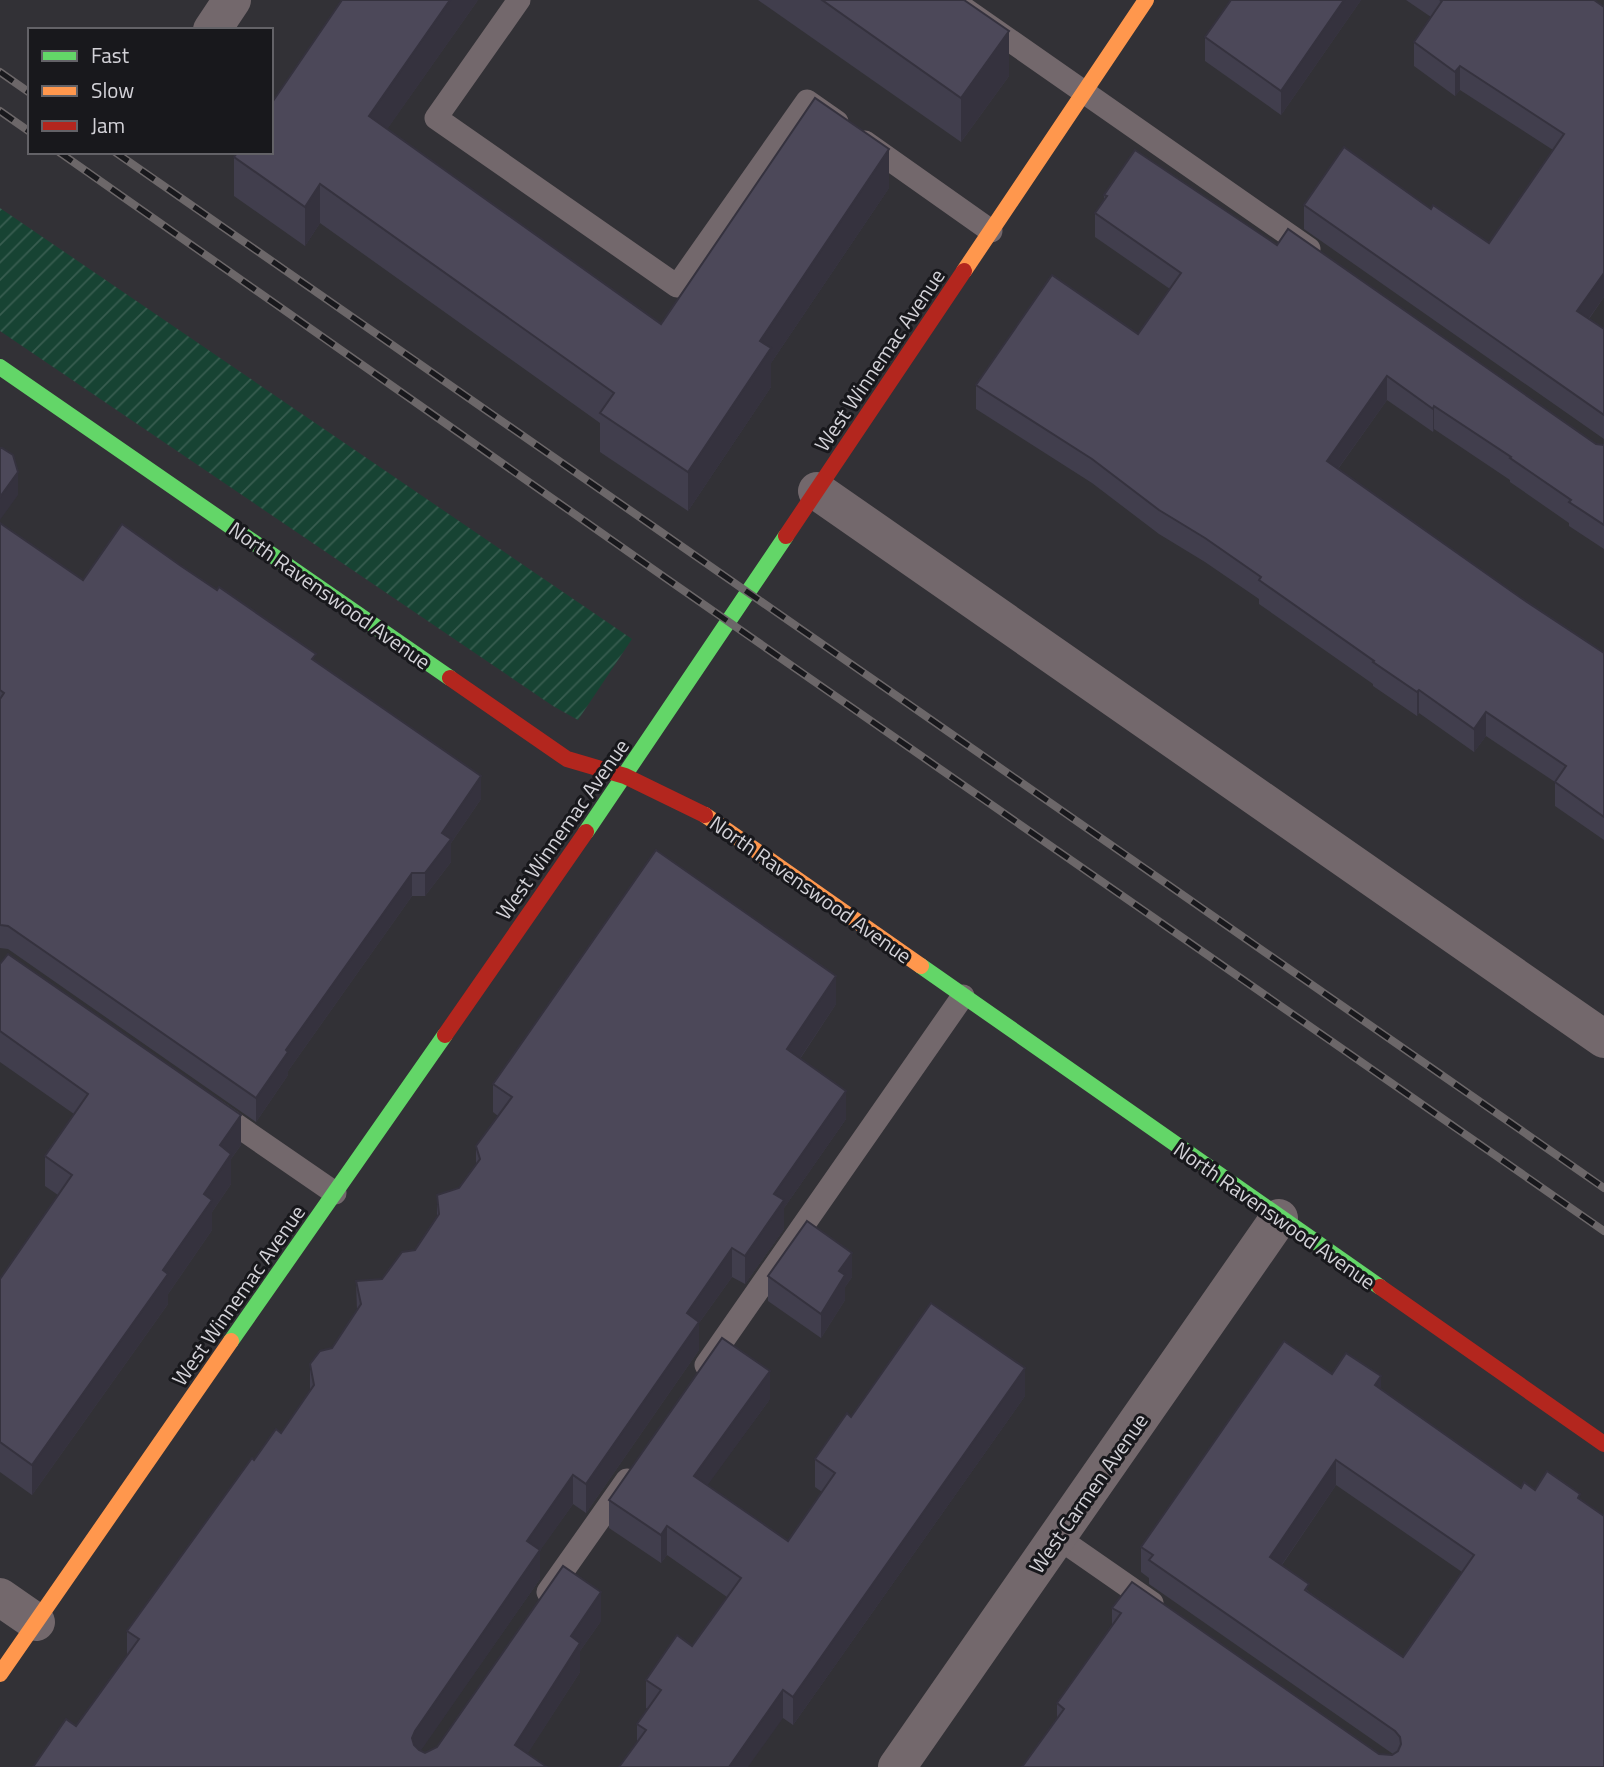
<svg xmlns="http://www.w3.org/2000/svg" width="1604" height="1767" font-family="'Titillium Web',sans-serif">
<defs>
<pattern id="garden-furrows" width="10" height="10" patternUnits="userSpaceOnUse" patternTransform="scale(1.75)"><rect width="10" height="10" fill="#174333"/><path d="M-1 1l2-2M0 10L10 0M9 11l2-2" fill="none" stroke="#385d50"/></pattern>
</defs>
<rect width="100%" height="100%" fill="#323136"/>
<!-- garden -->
<path fill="url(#garden-furrows)" d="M0,208l632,431 -54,81 -25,-14 -553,-375z"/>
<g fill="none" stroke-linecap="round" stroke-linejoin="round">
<!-- lane -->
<g stroke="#73686c" stroke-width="23">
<path d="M519,0l-83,118 241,168 130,-185 30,21"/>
<path d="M952,0l357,249"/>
<path d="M865,142l126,89"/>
<path d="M216,1111l119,82"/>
<path d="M706,1365l257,-369"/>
<path d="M1057,1537l95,66"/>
<path d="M548,1592l79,-112"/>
</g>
<!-- street -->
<g stroke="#73686c" stroke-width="38">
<path d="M212,30l20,-30"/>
<path d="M817,491l787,548"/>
<path d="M0,1597l36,25"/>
<path d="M897,1767l382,-549"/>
</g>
<!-- fast -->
<g stroke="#63d668" stroke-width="16">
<path d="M0,367l450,311"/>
<path d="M586,832l200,-296"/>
<path d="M921,966l459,321"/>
<path d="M231,1341l214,-306"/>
</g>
<!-- slow -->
<g stroke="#ff974d" stroke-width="16">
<path d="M964,271l182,-271"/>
<path d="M705,815l216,151"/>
<path d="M0,1674l231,-333"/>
</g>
<!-- jam -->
<g stroke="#b3261e" stroke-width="16">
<path d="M786,536l178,-265"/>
<path d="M450,678l117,81 58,17 80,39"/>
<path d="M445,1035l141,-203"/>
<path d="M1380,1287l224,157"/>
</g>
<!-- rail casing -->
<g stroke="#6c6769" stroke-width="8">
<g id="rail">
<path d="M0,72l30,21"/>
<path d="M0,111l30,21"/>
<path d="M59,152l608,427 937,652"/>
<path d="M115,152l1489,1036"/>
</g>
</g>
<!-- rail -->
<use href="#rail" stroke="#18181c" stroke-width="5" stroke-dasharray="16" stroke-linecap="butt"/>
</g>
<!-- wall -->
<g fill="#413e4d" fill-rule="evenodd">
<path d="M478,0l-91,129 274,195 228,-136 -118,175v24l-83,124 -88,-59v-29l-280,-200 -15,23 -71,-50v-39z"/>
<path d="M758,0h206l45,76 -48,66z"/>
<path d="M1361,0l-80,115 -76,-54v-24z"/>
<path d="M1406,0h188l10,7v290l-15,22 15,10v110l-300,-210v-24l127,4 58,34 64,-93 -93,-60 -5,6 -41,-30v-24l17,-25z"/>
<path d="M1104,195l173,50 319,199 8,1v104l-35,-23v-3l-59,-41v-2l-76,-51 -1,3 -46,-32 -49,69 183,129 83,55v187l-49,-34v-24l-69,-46 -12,16 -55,-39 -2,3 -44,-30v-2l-114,-80v-5l-54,-37 -46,-28 -67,-51 -116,-74v-24l162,-51 32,-45 -75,-52v-24l9,-13z"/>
<path d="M0,523l83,57 233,81 165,138 -30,44v19l-26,34h-13l-124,175v4l-32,47 -248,-173 -8,-1z"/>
<path d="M0,964l241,181 -10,14v25l-19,28v18l-44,64v10l-136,191 -32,-23v-193l58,-84 -13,-9v-30l29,-42 -74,-52z"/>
<path d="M836,1004l-36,55 46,60 -62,89v21l-39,55 -13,-7 -33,46v27l-113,163 -13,-9 -33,46v29l-120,172 5,2 12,-6 164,-126 -21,30v21l-53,82 20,13 -471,-41 51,-71v-24l127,-171 27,-27 29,-42v-27l22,-16 25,-37 -1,-30 26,-2 33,-29 22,-33v-22l22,-7 17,-23v-19l22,-30 -5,-4v-28z"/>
<path d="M768,1276l84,1 -7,10v13l-24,38 -53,-37z"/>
<path d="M1332,1374l49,15 140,99 59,11 24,268h-582l35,-49v-15l55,-78v-17l267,146h14l-244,-170v-6l-8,-6v-25zM1336,1485l126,87 -59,85 -94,-65 -27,-27z"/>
<path d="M1025,1396l-232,329 -10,-7 -146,24v-18l11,-15 -2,-1v-28l46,-34 35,-49 -60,-42 -6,8 -52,-35v-28l161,-101 -63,86 81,56 34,-49 -7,-5v-28l36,-42z"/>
</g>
<!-- shaded-wall -->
<g fill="#35323e">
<path d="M450,0h28l-109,155v-39z"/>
<path d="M1344,0h17l-80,115v-24z"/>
<path d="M1009,31v45l-48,66v-44z"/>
<path d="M1460,66v24l-5,6v-24z"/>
<path d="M889,149v39l-118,175v24l-83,124v-39l72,-131z"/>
<path d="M320,184v39l-15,23v-39z"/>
<path d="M1604,273v24l-27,38v-24z"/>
<path d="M1387,376v24l-60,84v-23z"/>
<path d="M1434,406v23l-1,3v-23z"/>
<path d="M18,472v23l-18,25v-23z"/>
<path d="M1419,690v23l-2,3v-24z"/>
<path d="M1486,712v24l-12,16v-23z"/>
<path d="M481,776v23l-30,44v19l-26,34v-23l17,-40z"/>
<path d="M412,873v23l-124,175v4l-32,47v-24l30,-48z"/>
<path d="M836,976v28l-49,74v-29z"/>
<path d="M846,1091v28l-62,89v21l-39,55v-28l29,-62z"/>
<path d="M241,1115v30l-10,14v25l-19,28v18l-44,64v10l-136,191v-30l131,-195 57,-125z"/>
<path d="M732,1248v29l-33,46v27l-113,163v-29l101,-171z"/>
<path d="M852,1253v24l-7,10v13l-24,38v-24l18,-43z"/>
<path d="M1025,1368v28l-232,329v-28z"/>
<path d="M770,1371v28l-76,105v-28z"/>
<path d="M1381,1376v25l-6,-16z"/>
<path d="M1336,1460v25l-66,97v-25z"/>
<path d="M573,1475v29l-46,65v-28z"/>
<path d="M667,1526v29l-6,8v-28z"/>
<path d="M540,1550v29l-125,180 -3,-21 3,-7z"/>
<path d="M601,1592v29l-21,30v21l-61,95 -4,-22 56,-109z"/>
<path d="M783,1690v28l-35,49h-19z"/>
</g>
<!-- building -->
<g fill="#4c4859" stroke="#35323e" stroke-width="2" fill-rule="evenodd">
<path d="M342,0h108l-81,116 292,208 154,-226 74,51 -129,192 11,7 -83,124 -88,-59 14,-20 -294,-209 -15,23 -71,-50 4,-5h33v-48z"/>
<path d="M822,0h142l45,31 -48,67z"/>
<path d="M1231,0h113l-63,91 -76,-54z"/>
<path d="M1440,0h154l10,7v266l-27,38 27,18v86l-300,-210 40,-58 87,62 2,-4 56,38 75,-109 -104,-68 -5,6 -41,-30 28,-41z"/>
<path d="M1135,150l142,95 11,-16 308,215 8,1v80l-35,-23 2,-2 -61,-42 1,-1 -77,-51 -1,3 -46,-33 -60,85 194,137 83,55v164l-49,-35 11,-16 -80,-54 -12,17 -55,-39 -2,2 -44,-30 1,-1 -115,-81 2,-3 -56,-39 -46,-28 -67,-51 -116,-74 76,-110 86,59 43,-61 -86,-60 12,-17 -3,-1z"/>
<path d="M0,448h2l11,7 5,17 -18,25z"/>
<path d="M0,523l83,57 39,-56 59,42 36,24 2,-3 97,67 -4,5 169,117 -39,57 9,6 -26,34h-13l-126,177 2,2 -32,46 -248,-172 -8,-1v-226l4,-6 -4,-3z"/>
<path d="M656,850l180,126 -49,73 59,42 -72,103 10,6 -39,56 -13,-8 -45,65 12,9 -113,162 -13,-9 -46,66 13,9 -125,181 -3,7 2,7 5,5 6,3 12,-6 126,-181 38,26 -30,44 9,7 -65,102 32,22h-514l33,-48 10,7 63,-87 -12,-8 125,-173 2,2 22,-31 5,4 33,-48 -4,-21 10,-13 12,-3 29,-44 -5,-23 26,-2 20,-27 13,-2 24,-36 -2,-19 22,-7 21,-29 -4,-13 36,-49 -19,-13z"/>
<path d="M8,954l233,161 -21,30 11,9 -27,40 8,6 -49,70 5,4 -136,191 -32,-23v-163l72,-104 -27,-19 43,-62 -88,-63v-67z"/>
<path d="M807,1221l45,32 -13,18 6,4 -24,39 -53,-38z"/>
<path d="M931,1303l94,65 -232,329 -10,-7 -54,77h-110l27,-37 -9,-6 24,-34 -15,-10 31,-45 15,11 49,-68 -74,-52 -6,9 -52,-35 113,-162 48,33 -76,105 94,65 47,-68 -20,-14 32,-46 4,4z"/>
<path d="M1284,1341l48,33 14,-21 35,23 -6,9 146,103 3,-6 11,8 12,-19 33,23 -2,4 26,18v251h-582l42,-58 -7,-6 64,-90 -9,-5 20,-26 247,172 13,1 6,-4 3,-7 -1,-7 -5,-6 -246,-171 4,-5 -12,-8zM1336,1460l138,95 -71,102 -98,-67 4,-6 -39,-27z"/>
</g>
<g text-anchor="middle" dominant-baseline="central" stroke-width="6" stroke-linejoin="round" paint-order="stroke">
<!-- street labels -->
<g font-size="21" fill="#d3d2d8" stroke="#18181c">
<text transform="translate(879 360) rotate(-56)">West Winnemac Avenue</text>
<text transform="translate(330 595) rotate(35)">North Ravenswood Avenue</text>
<text transform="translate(562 829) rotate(-55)">West Winnemac Avenue</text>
<text transform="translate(811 889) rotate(35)">North Ravenswood Avenue</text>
<text transform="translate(1275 1215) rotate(35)">North Ravenswood Avenue</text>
<text transform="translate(238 1295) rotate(-55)">West Winnemac Avenue</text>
<text transform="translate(1088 1493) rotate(-55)">West Carmen Avenue</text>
</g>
</g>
<!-- legend -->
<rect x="28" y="28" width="245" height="126" fill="#18181c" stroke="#636267" stroke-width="2"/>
<rect x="42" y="51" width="35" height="10" fill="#63d668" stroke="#636267" stroke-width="2"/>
<text x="91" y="63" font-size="21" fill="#d3d2d8">Fast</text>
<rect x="42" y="86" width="35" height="10" fill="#ff974d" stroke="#636267" stroke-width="2"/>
<text x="91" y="98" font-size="21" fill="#d3d2d8">Slow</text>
<rect x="42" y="121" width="35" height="10" fill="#b3261e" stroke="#636267" stroke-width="2"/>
<text x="91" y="133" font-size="21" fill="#d3d2d8">Jam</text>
</svg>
